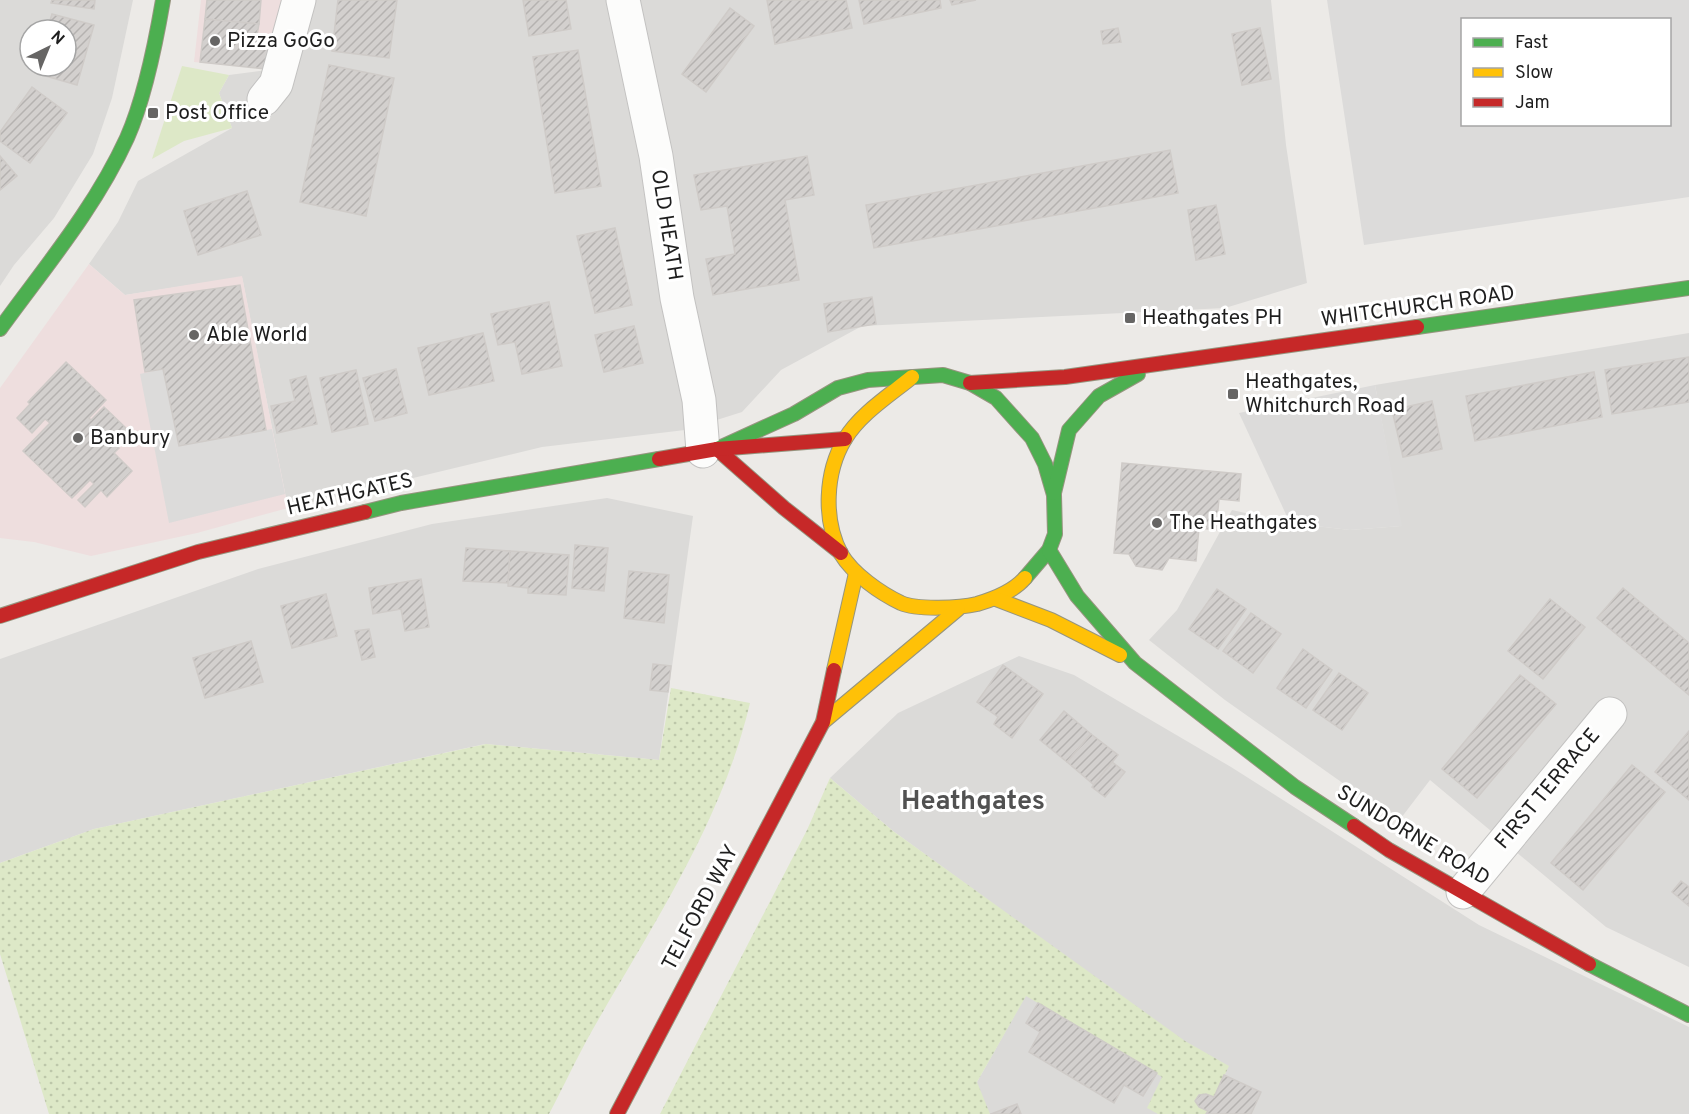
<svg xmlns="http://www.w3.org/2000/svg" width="1689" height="1114" font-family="Overpass,sans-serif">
<defs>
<pattern id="garden-dots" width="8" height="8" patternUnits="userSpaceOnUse" patternTransform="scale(1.5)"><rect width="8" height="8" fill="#dde8c7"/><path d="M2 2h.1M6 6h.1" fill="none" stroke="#bdc7aa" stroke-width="1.8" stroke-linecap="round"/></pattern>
<pattern id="building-hatch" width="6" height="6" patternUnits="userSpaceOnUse" patternTransform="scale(1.5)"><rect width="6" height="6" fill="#d3d0ce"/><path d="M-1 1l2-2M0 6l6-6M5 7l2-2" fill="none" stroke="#b5b2b0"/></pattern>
</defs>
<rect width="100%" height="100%" fill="#eceae7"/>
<!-- residential -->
<g fill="#dbdad8" fill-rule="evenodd">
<path d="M0,0h133l-21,98 -19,56 -39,64 -40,47 -14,21zM30,30h36v36h-36z"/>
<path d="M283,0h988l15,145 21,138 -82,25 -363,18 -81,44 -39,42 -57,18 -143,17 -254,61 -46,-231 -117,18 -36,-31 29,-42 20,-41 94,-53 -13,-35 10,-18 46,-6z"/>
<path d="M1689,333v634l-83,-40 -176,-147 -32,42 -173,-122 -76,-60 28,-30 55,-100 58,13 60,7 51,-4 -26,-141z"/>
<path d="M607,498l86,18 -34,244 -174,-16 -391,85 -94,34v-204l258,-90 174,-45z"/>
<path d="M1019,656l55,19 157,92 248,158 210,102v87h-730l94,-167 -160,-116 -63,-53 68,-65z"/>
</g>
<!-- commercial -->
<g fill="#eedede">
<path d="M201,0h82l-8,70 -81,-8z"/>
<path d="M89,264l36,31 117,-19 46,232 -91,25 -106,23 -57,-14 -34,-4v-150z"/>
</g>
<!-- grass -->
<path fill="#dde8c7" d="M182,66l47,9 -10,18 13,35 -48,13 -32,18z"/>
<!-- garden -->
<g fill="url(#garden-dots)">
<path d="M671,688l79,15c-28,119 -97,221 -157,326 -16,28 -29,57 -44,85h-500l-49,-160v-91l94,-34 392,-85 173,16z"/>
<path d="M830,778l63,53 292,210 44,25 -15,31 -8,-3 -7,1 9,16 -2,3h-48l-11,-6 15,-31 -136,-81 -49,86 13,32h-330l147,-284z"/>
</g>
<!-- parking -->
<g fill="#dcdbda" fill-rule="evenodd">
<path d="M1327,0h362v197l-325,48zM1462,20h208v104h-208z"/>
<path d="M163,369l16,77 93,-17 13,65 -116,29 -29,-149z"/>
<path d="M1375,385l27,141 -52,4 -60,-7 -51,-110z"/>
</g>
<!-- building -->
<g fill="url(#building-hatch)" stroke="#cfcbc8" stroke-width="1.5">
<path d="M52,0h43l-1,9 -43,-6z"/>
<path d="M207,0h54l-2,24 -54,-5z"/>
<path d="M338,0h59l-8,58 -57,-7z"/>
<path d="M523,0h43l5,29 -42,7z"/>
<path d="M767,0h79l6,28 -77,16z"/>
<path d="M859,0h81l1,8 -77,16z"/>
<path d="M950,0h26l-24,5z"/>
<path d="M730,8l24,18 -48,66 -24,-18z"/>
<path d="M52,14l42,11 -17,60 -42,-12 2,-7h29v-36h-19z"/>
<path d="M205,19l54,5 -2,11 21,2 -3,33 -75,-8z"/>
<path d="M1118,28l3,14 -18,2 -2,-13z"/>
<path d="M1260,28l11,51 -29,6 -10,-51z"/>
<path d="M578,50l23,136 -46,7 -22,-136z"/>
<path d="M329,65l65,13 -28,138 -66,-14z"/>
<path d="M32,87l35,26 -37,50 -30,-22v-9z"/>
<path d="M1170,150l8,43 -304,55 -8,-43z"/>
<path d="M0,156l17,20 -17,14z"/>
<path d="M807,156l7,39 -29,5 14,80 -86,15 -7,-36 29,-5 -8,-48 -26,4 -7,-35z"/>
<path d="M247,191l14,44 -63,20 -14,-44z"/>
<path d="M1216,205l9,49 -29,6 -8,-50z"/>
<path d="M615,228l17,77 -37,8 -18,-77z"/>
<path d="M240,285l26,145 -87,16 -16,-77 -18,3 -11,-72z"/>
<path d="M872,297l4,27 -48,8 -4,-28z"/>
<path d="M549,302l13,64 -40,8 -7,-32 -17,3 -7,-31z"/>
<path d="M634,326l9,37 -39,9 -9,-37z"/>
<path d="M483,333l11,48 -65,14 -11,-47z"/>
<path d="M1689,357v45l-77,12 -7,-44z"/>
<path d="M66,362l40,38 -17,18 2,2 13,-13 24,23 -14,14 5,4 -5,5 18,18 -25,26 -6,-7 -16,17 -7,-7 16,-16 -4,-4 -18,18 -49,-47 27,-28 -5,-4 -13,14 -15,-15 13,-14 -2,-2z"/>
<path d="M396,369l11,44 -32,8 -12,-43z"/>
<path d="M356,370l12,54 -36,8 -12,-54z"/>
<path d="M1594,372l8,45 -127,24 -9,-45z"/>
<path d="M306,376l11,48 -40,9 -6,-27 24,-5 -5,-21z"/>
<path d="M1432,401l10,48 -39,8 -11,-47z"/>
<path d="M1122,463l119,11 -2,27 -20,-2 -3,31 -17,-2 -3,33 -27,-3 -7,12 -26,-4 -7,-12 -15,-1z"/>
<path d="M575,545l33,3 -4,43 -32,-3z"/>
<path d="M466,548l44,3 -2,32 -45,-2z"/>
<path d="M510,551l59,4 -3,40 -38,-2v-5l-20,-2z"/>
<path d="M629,571l40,4 -5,48 -40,-5z"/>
<path d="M421,579l8,48 -24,4 -4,-22 -28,5 -4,-26z"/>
<path d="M1623,588l66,55v52l-92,-77z"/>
<path d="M1217,589l29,20 -28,40 -29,-20z"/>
<path d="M326,594l11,42 -45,12 -11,-42z"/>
<path d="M1550,599l35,28 -42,52 -35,-28z"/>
<path d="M1251,613l30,21 -28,39 -30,-22z"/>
<path d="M369,629l6,28 -13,3 -7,-29z"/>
<path d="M251,641l12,41 -58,16 -12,-40z"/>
<path d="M1303,649l29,21 -26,38 -29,-20z"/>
<path d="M653,664l18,2 -3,26 -18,-2z"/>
<path d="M1003,665l40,29 -31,44 -18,-14 4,-7 -21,-15z"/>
<path d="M1339,673l29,20 -26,37 -29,-20z"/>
<path d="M1520,675l36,29 -79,94 -35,-29z"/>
<path d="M1064,711l27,23 -24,28 -27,-22z"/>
<path d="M1689,731v69l-34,-28z"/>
<path d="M1091,734l27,21 -24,30 -27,-23z"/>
<path d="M1112,762l13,10 -20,25 -13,-10z"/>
<path d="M1632,765l33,27 -82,98 -32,-27z"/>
<path d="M1681,881l8,6v19l-17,-14z"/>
<path d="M1038,1003l119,70 -14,23 -19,-11 -10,18 -85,-51 11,-20 -14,-9z"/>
<path d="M1224,1075l37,17 -10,22h-45l2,-3 -9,-4 -4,-6 4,-6 7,-1 8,3z"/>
<path d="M1017,1104l4,10h-31h1z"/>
</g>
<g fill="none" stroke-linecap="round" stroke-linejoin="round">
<!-- street casing -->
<g stroke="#c3c2c1" stroke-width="35">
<g id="street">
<path d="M623,0l33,156 21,142 22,102 4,51"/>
<path d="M264,99l12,-15 23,-84"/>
<path d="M1463,892l147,-178"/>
</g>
</g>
<!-- fast casing -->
<g stroke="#96957f" stroke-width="16">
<g id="fast">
<path d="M1417,327l272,-39"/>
<path d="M0,329c45,-62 95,-121 127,-191 17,-38 29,-97 36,-138"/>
<path d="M717,449l77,-35 44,-26 30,-8 75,-5 27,8 26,15 36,40 13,26 9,31 1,39 -6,16 -24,28"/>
<path d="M1054,493l15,-63 30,-34 39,-22"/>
<path d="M365,512l36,-9 258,-44"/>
<path d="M1049,550l28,46 58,67 160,124 59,39"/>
<path d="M1589,964l100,51"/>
</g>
</g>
<!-- slow casing -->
<g stroke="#96957f" stroke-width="16">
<g id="slow">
<path d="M912,377c-22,18 -52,37 -67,62 -20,33 -22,81 -4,115 12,20 39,39 60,49 16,7 59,5 76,1 17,-5 36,-12 48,-26"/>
<path d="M996,599l55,21 69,35"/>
<path d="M834,670l22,-97"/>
<path d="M823,722l135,-113"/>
</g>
</g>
<!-- jam casing -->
<g stroke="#96957f" stroke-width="16">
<g id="jam">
<path d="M970,383l95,-6 352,-50"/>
<path d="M717,449l67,59 57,45"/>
<path d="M659,459l58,-10 128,-10"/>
<path d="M0,616l198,-64 167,-40"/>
<path d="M1354,826l35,24 200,114"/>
<path d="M617,1114l206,-392 11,-52"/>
</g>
</g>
<!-- street -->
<use href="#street" stroke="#fcfcfb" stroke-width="33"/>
<!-- fast -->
<use href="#fast" stroke="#4caf50" stroke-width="14"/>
<!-- slow -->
<use href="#slow" stroke="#ffc107" stroke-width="14"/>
<!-- jam -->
<use href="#jam" stroke="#c62828" stroke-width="14"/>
</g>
<!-- markers -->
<g fill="#666564" stroke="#fff" stroke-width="2">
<circle cx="215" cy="41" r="6"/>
<rect x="147" y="107" width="12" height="12" rx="3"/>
<rect x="1124" y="312" width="12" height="12" rx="3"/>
<circle cx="194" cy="335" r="6"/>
<rect x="1227" y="388" width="12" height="12" rx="3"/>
<circle cx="78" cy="438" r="6"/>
<circle cx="1157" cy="523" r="6"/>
</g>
<g text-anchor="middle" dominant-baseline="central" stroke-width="6" stroke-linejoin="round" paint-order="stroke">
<!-- poi labels -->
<g font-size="21" fill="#1e1e1e" stroke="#fff" text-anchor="start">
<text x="227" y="41">Pizza GoGo</text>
<text x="165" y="113">Post Office</text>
<text x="1142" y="318">Heathgates PH</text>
<text x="206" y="335">Able World</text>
<text x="1245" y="382">Heathgates,<tspan x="1245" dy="24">Whitchurch Road</tspan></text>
<text x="90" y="438">Banbury</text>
<text x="1169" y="523">The Heathgates</text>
</g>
<!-- street labels -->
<g font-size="21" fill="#1e1e1e" stroke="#fff">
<text transform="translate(666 225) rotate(81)">OLD HEATH</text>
<text transform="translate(1418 307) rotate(-8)">WHITCHURCH ROAD</text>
<text transform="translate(350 495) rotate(-13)">HEATHGATES</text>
<text transform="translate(1548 789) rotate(-50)">FIRST TERRACE</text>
<text transform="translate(1413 836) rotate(31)">SUNDORNE ROAD</text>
<text transform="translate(701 908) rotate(-62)">TELFORD WAY</text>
</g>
<!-- district labels -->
<g font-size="27" font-weight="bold" fill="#515151" stroke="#fff">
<text x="973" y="802">Heathgates</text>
</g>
</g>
<!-- legend -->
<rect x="1461" y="18" width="210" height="108" fill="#ffffff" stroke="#a5a5a5" stroke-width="1.5"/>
<rect x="1473" y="38" width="30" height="9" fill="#4caf50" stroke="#a5a5a5" stroke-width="1.5"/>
<text x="1515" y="48" font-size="18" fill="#1e1e1e">Fast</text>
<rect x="1473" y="68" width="30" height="9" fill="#ffc107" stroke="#a5a5a5" stroke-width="1.5"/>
<text x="1515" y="78" font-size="18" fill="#1e1e1e">Slow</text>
<rect x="1473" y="98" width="30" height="9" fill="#c62828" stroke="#a5a5a5" stroke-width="1.5"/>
<text x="1515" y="108" font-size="18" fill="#1e1e1e">Jam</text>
<!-- north arrow -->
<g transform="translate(48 48) rotate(43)"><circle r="28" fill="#ffffff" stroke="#a5a5a5" stroke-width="1.5"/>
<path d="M0-4.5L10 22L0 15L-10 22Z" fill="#666564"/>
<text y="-9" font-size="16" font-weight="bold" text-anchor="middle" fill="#1e1e1e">N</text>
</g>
</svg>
